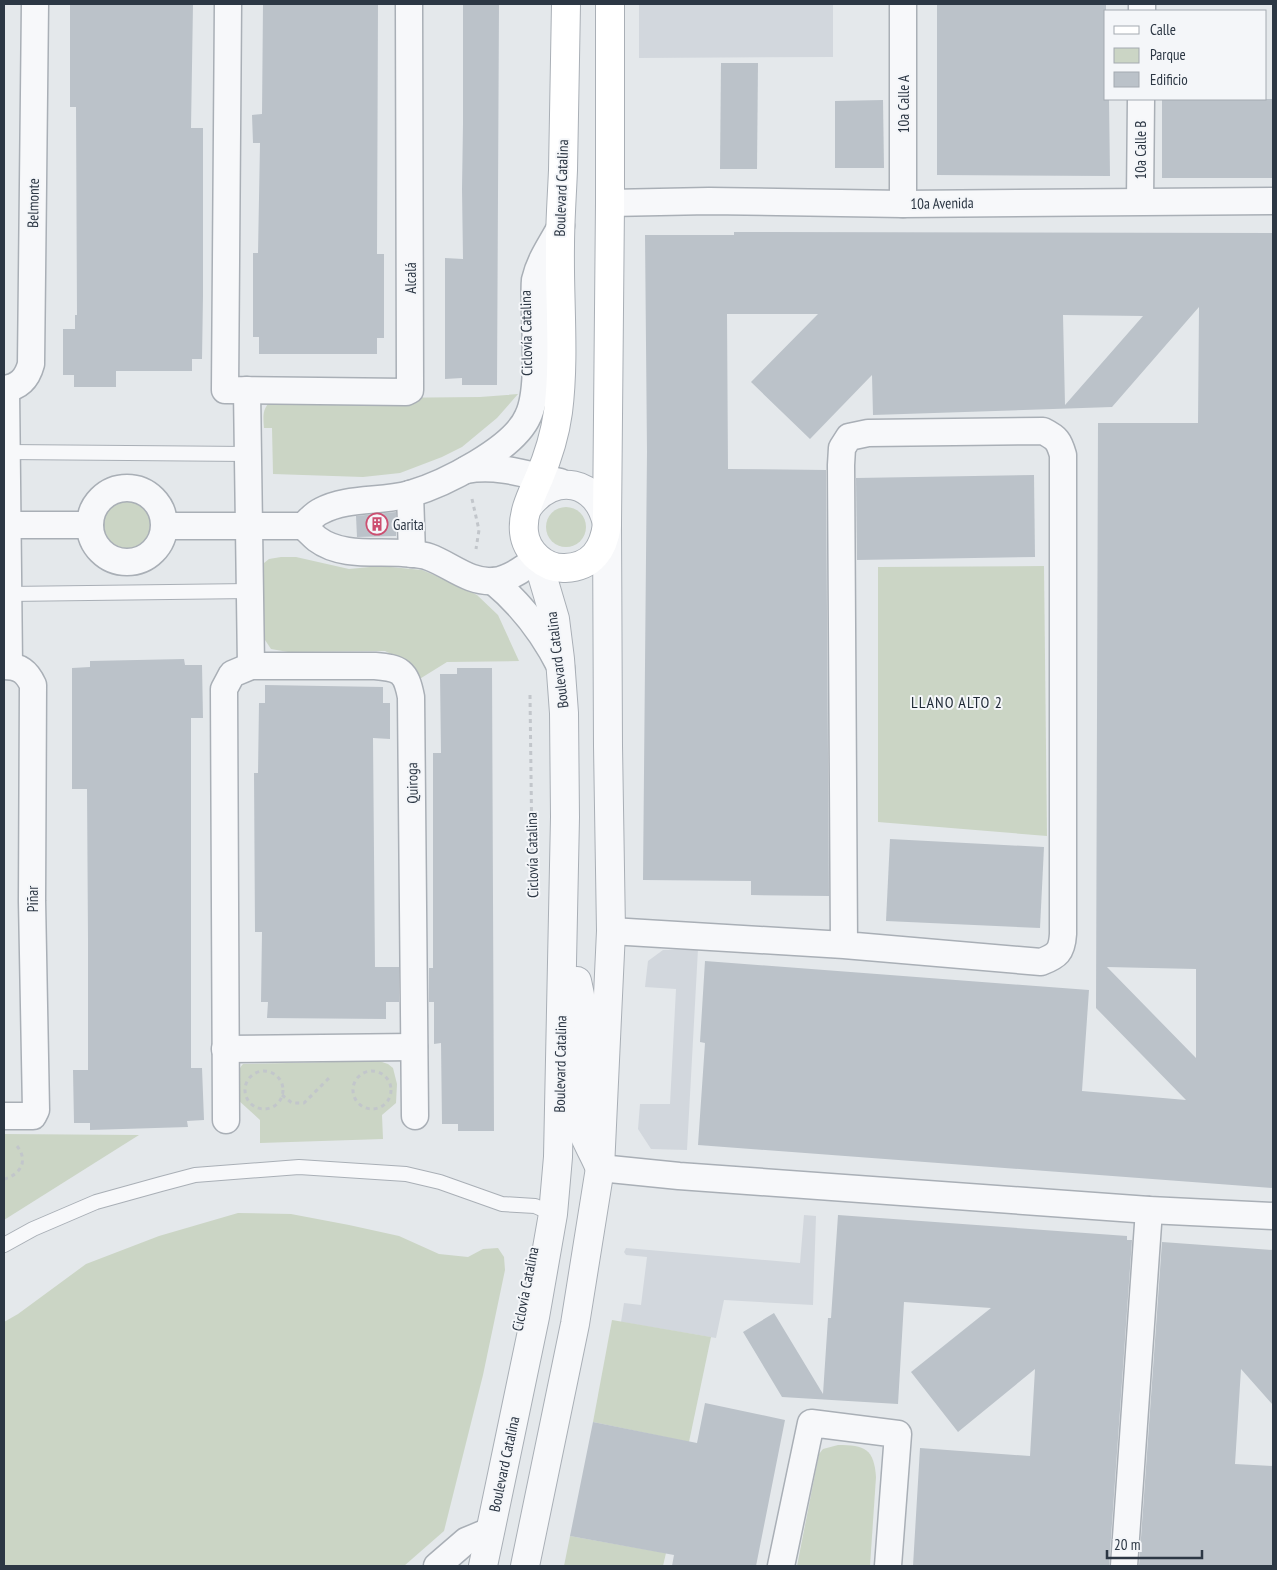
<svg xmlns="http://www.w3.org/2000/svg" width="1277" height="1570" font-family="'PT Sans Narrow',sans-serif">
<rect width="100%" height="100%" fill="#e4e8eb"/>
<!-- built -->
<g fill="#d2d7dd">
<path d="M639,4h194v53l-194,1z"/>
<path d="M698,949l-11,201 -36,-1 -13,-20 2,-25h30l6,-115 -31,-2 3,-26 15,-11z"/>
<path d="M804,1215l12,1 -3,89 -89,-5 -8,38 -95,-16 3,-19 17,2 6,-48 -21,-2 -2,-3 2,-4 174,15z"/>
</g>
<!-- green -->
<g fill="#cbd5c5">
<path d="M518,394l-21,24 -35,29 -20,10 -42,16 -37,4 -90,-3 -1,-46h-8c-1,-13 -2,-21 10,-29l206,-2z"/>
<circle cx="127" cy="525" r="28"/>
<circle cx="566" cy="527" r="20"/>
<path d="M281,557h15l53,12 31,-3 42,4 29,12 26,13 21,20 21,46 -72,1 -29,18 -13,-19 -20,-10 -97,1 -17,-3 -8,-12 1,-74 5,-4z"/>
<path d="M1044,566l3,270 -169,-14v-255z"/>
<path d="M379,1061l9,3 5,4 4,16 -1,19 -14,12 1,24 -123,4v-23l-22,-20c-1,-13 -4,-26 5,-36z"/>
<path d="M4,1134l135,1 -135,85z"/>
<path d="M238,1213l53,1 58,11 50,11 40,18 29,3 15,-8 15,-1 6,9 1,13 -22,105 -39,156 -40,35h-400v-244l14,-8 68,-50 73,-28z"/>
<path d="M612,1320l99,17 -22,105 -96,-20z"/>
<path d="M838,1445c27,0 36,4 38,32l-6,89h-73l22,-112 4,-5z"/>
<path d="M570,1536l96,17 -3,13h-99z"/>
</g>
<!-- building -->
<g fill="#bbc2c9" fill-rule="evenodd">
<path d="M70,4h123l-2,124h12v168l-1,63h-10v12h-76v16h-42v-12h-11v-46h12v-14h2l-1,-208h-6z"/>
<path d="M263,4h115l-1,250h7v84h-7v16h-118v-17h-6v-84h5l2,-110h-7l-1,-28 10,-1z"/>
<path d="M463,4h36l-2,381h-35v-7l-17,1v-121l18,1 -1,-70 1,-65z"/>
<path d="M937,4h169v96h3l1,76 -173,-1z"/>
<path d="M721,63h37l-1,106h-37z"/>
<rect x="1162" y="99" width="111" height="79"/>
<path d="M883,100l1,68h-49v-67z"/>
<path d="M734,232l539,1v955l-575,-43 7,-102 -5,-1 5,-81 384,29 -7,101 104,9 -90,-92 2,-585h100l1,-116 -87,100 -239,8 -1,-40 -62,64 -59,-57 67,-68h-91l1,155 98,1 3,426 -78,-1v-14l-108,-1 4,-429 -2,-216h89zM1063,315l80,1 -78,89zM1107,967l89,2v89z"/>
<path d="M1034,475l1,82 -178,3 -1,-82z"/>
<path d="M396,512v24l-39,1 -1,-21z"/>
<path d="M184,659l1,6h17l1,53h-12v350h11l2,52 -17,1 1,6 -98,3v-7h-16l-1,-53h15v-130l-1,-151h-15v-121l18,-1v-6z"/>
<path d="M457,668h35l2,463h-36v-7h-16l-1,-81 -7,1v-42h-5v-34h4v-215h8l-1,-79h17z"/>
<path d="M265,685l118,2v16h7v36l-17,-1 2,229h24v35h-13v17l-119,-1 1,-16h-7l1,-70h-7l-1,-159h4l1,-70h6z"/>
<path d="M890,839l154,8 -4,81 -154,-7z"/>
<path d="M838,1215l289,21v4h5l-23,326h-196l7,-118 110,8 5,-87 -77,63 -47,-60 80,-64 -87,-6 -6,102 -116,-7 -39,-65 31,-19 49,81 5,-76h3z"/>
<path d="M1162,1242l111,8v155l-32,-36 -6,95 38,2v100h-134z"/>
<path d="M705,1403l80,17 -29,146h-84l2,-11 -104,-19 23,-114 104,21z"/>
</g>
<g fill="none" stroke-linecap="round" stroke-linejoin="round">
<!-- service casing -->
<g stroke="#a9afb6" stroke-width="16">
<g id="service">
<path d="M7,452l241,2"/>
<path d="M8,594l242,-3"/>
<path d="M4,1245l29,-16 63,-27 65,-18 34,-9 104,-8 107,7 34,8 62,22 33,2 18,8"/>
</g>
</g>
<!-- minor casing -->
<g stroke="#a9afb6" stroke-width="29">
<g id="minor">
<path d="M228,4l-3,386 181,2 4,-2v-4l-1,-382"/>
<path d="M1142,11v-7"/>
<path d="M1140,201l1,-102"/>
<path d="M610,203l99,-2 194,3 370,-3"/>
<path d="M903,204v-200"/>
<path d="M4,389c15,-2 23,-10 27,-25l4,-360"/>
<path d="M6,389l3,277"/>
<path d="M247,390l4,276"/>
<path d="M466,470c32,-6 62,5 94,12"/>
<circle cx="127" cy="525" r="37"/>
<path d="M410,494l2,60"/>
<path d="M4,525h86"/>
<path d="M165,526h138c6,-5 11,-12 18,-15 26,-14 60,-9 89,-17 34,-10 104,-45 118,-78 12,-25 7,-80 7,-109 0,-9 -1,-18 0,-27 5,-21 16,-35 26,-54"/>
<path d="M303,526c5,4 9,9 14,13 24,18 58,12 86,14 8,1 18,1 26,4 22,8 40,26 65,24 16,-2 31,-13 43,-23"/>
<path d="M493,581c29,24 51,53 68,87"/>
<path d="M4,666c16,0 23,6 29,19l-1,216 4,209 -3,6h-29"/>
<path d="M611,931l233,14 197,17c16,-6 21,-10 22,-28v-479c-4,-14 -6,-17 -20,-24l-175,2 -19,4 -7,11 -1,17 3,480"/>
<path d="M225,1049l189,-2"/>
<path d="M226,1120l-2,-431 8,-15 19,-8h124c25,2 31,5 36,31l4,419"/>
<path d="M600,1168l79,8 470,34 124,6"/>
<path d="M437,1566l29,-25 24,-10"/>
<path d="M781,1566l30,-143 87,11 -10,132"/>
<path d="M1124,1566l25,-356"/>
</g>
</g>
<!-- tertiary casing -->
<g stroke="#a9afb6" stroke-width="30">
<g id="tertiary">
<path d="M577,981l3,14v129c4,14 12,26 18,40"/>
<path d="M483,1566l52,-249 18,-103 5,-57 7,-340 -1,-104 -4,-54 -5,-40 -18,-61"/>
<path d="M525,1566l50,-242 25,-156 11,-237 -3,-185 -1,-222c-9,-44 -53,-53 -79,-17"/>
</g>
</g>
<!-- secondary casing -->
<g stroke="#a9afb6" stroke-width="30">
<path id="secondary" d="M566,4c-1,55 -2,111 -3,166 -1,25 -3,51 -3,76 -1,55 5,111 -2,166 -3,22 -10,45 -19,66 -7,16 -17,35 -15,54 2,20 21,37 41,36 27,-1 39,-19 42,-44l3,-321v-199"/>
</g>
<!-- path -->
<g stroke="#c2c6cb" stroke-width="3" stroke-dasharray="4 4" stroke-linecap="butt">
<path d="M472,499l7,31 -3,19"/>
<path d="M530,695l2,159"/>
<circle cx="264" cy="1090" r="19"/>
<circle cx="372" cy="1090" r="19"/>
<path d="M282,1095l10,8h12l25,-25"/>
<path d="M4,1179c16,-4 25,-18 13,-33"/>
</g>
<!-- service -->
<use href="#service" stroke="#f7f8fa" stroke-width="14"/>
<!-- minor -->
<use href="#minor" stroke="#f7f8fa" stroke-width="26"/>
<!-- tertiary -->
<use href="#tertiary" stroke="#f7f8fa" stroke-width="28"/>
<!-- secondary -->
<use href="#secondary" stroke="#fff" stroke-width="28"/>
</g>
<!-- icons -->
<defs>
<g id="building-ring" transform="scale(1.125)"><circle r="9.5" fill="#f4f6f9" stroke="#cc4e70" stroke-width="1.5"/><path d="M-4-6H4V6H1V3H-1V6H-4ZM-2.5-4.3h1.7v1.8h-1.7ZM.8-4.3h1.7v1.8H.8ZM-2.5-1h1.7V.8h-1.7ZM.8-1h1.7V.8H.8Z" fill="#cc4e70"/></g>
</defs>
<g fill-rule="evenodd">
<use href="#building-ring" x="377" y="524"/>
</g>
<g text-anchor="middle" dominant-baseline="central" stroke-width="4" stroke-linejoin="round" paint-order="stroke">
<!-- street labels -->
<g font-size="15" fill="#2c3744" stroke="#f4f6f9">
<text transform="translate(903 104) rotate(-90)">10a Calle A</text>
<text transform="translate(1140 150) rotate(-90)">10a Calle B</text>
<text transform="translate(561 188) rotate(-88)">Boulevard Catalina</text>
<text transform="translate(33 203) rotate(-89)">Belmonte</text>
<text transform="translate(942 203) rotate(-1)">10a Avenida</text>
<text transform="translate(410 278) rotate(-90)">Alcalá</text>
<text transform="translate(526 333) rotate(-91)">Ciclovía Catalina</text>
<text transform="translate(557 660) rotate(-97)">Boulevard Catalina</text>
<text transform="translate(412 783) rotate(-91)">Quiroga</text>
<text transform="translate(532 855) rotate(-91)">Ciclovía Catalina</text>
<text transform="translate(32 899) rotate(-90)">Piñar</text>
<text transform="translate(560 1064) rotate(-89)">Boulevard Catalina</text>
<text transform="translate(525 1289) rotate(-79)">Ciclovía Catalina</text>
<text transform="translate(504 1464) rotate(-78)">Boulevard Catalina</text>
</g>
<!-- poi labels -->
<g font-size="15" fill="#2c3744" stroke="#f4f6f9" text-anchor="start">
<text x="393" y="524">Garita</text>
</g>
<!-- neighbourhood labels -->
<g font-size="16" letter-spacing="1" fill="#1e2835" stroke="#f4f6f9">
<text x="957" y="702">LLANO ALTO 2</text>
</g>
</g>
<!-- border -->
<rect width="1277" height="1570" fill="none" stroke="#2c3744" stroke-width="10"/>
<!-- legend -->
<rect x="1104" y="10" width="162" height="90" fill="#f4f6f9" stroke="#a4aab1"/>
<rect x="1114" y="26" width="25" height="8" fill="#ffffff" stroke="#a4aab1"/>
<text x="1150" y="35" font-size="15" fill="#2c3744">Calle</text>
<rect x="1114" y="48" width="25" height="15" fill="#cbd5c5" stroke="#a4aab1"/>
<text x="1150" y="60" font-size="15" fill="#2c3744">Parque</text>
<rect x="1114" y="72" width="25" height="15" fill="#bbc2c9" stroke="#a4aab1"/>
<text x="1150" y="85" font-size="15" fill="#2c3744">Edificio</text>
<!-- scale -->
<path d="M1107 1550v8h95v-8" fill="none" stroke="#2c3744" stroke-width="2.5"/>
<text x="1114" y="1550" font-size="15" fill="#2c3744" stroke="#f4f6f9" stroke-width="4" paint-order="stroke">20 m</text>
</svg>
